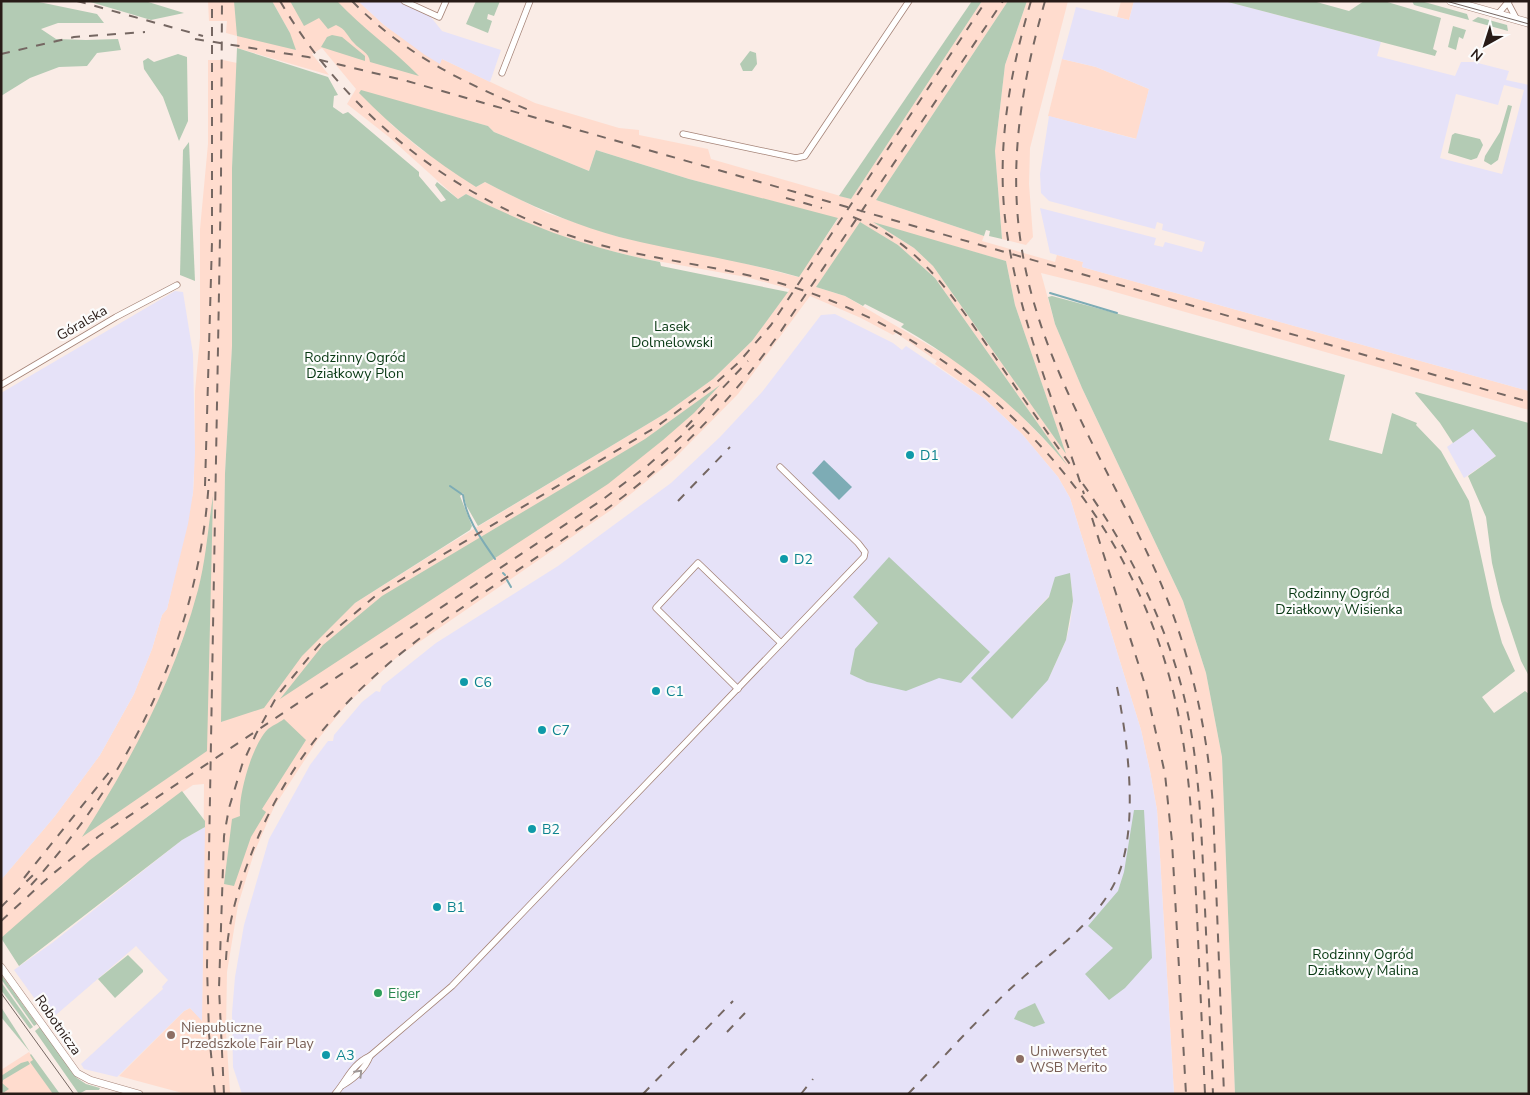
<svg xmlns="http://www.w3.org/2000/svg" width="1530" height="1095" font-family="'Nunito Sans',sans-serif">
<rect width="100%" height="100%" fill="#faece6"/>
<!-- built -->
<g fill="#ffdcce" fill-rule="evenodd">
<path d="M208,1h27l55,32 -18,-32h86l26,24 55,38 3,-4 93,44 84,25 20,2v5l69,14 3,10 140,40 131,-198h26l-132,199 108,36 -2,5 73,21 2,-7 26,7 -1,5 447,124v19l-435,-124 -53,-13 14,51 27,64 101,213 23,72 16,84 13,337h-61l-14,-237 -3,-47 -7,-39 -9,-41 -71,-232 -12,-21 -36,-43 -37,-35 -50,-35 2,-3 -41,-28 -3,2 -32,-17 -51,-22 -72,98 -64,65 -63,51 -215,148 -48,45 -29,35 -45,69 -20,46 -16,52 -11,67 -1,60 4,60 6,2h-50l-67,-18 65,-65 6,-3 12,12 2,-236 -11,1 -37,25 -93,73 -40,38 -22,17v-58l54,-64 45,-61 34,-61 18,-45 10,-34 5,-6 26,-116 1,-15 1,-87 5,-53v-109l8,-85v-84h15l14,3 -5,105v178l-7,127 -3,249 80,-80 53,-39 89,-56 222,-134 47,-34 39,-38 38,-52 -44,-12 -106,-19 -53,-13 -43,-14 -41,-18 -37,-19 -8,5 -69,-62 -42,-33 9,-15 -34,-41 -10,6 17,21 -92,-27v-12l-11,-3 1,-12h-18zM361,91l127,35 6,6 95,39 7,-21 93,29 149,40 -40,58 -78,-20 -101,-20 -72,-24 -62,-31 -9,5 -58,-40 -26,-22zM860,223l38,22 37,33 128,181 -56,-58 -51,-40 -111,-65 -29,-9zM876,224l130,37 9,44 50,147 -132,-186 -19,-18zM183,638l21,103 -73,18 37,-78zM284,720l21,20 -59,37 9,-26 12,-21z"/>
<path d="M1027,1h41l-38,147 -1,36 4,53 -7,8 -24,-6 -7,-88 10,-86z"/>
<path d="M1121,1h13l-5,19 -12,-3z"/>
<path d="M1062,59l34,8 53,22 -12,50 -89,-23z"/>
<path d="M29,1052l30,42h-58v-24z"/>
</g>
<!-- industrial -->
<g fill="#e6e2f8" fill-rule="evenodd">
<path d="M358,1h40l32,15 12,15 59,19 -11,32 -48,-23 -2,5 -15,-9 -41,-30z"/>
<path d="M1134,1h90l157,41 -4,14 78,20 6,-14h13l35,9 -3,9 23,5v306l-447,-124 1,-5 -33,-9 -10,-45 116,30 -2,7 9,2 2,-5 37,10 3,-10 -43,-12 1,-6 -6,-2 -2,7 -106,-28 -8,-8 -1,-19 9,-58 87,23 13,-50 -53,-22 -34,-8 14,-52 53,13zM1504,85l20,5 -22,84 -62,-16 16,-64 42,11z"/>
<path d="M175,291l8,1 10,62 2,98 -2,41 -5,31 -21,85 -5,6 -10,34 -18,45 -34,61 -45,61 -54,64v-487z"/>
<path d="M835,314l58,29 9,7 4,-4 79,53 37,35 36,43 12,21 71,232 9,41 7,39 3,47 14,237h-932l-9,-27 -1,-54 3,-36 9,-52 25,-86 41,-74 18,-24h5l1,-6 28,-33 14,-11 4,1 2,-6 54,-43 122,-77 113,-83 49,-46 42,-45 59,-77zM1070,574l3,27 -3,23 -4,16 -18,40 -76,-2z"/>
<path d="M1473,428l23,28 -32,22 -17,-31z"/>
<path d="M205,827l-3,194 -12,-13 -6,3 -67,66 -33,-8 -3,-5 82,-75 -1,-2 6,-7 -32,-34 -86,74 -36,-50 38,-27 130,-103z"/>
</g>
<!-- green -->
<g fill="#b3cbb4">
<path d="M1,1h33l63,13 7,9h-46l-17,6 15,10 30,1 32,-1 3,11 -24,3 -10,13 -28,1 -29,11 -29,18z"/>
<path d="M87,1h58l39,12 -33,7z"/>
<path d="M234,1h38l18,32 6,17 -59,-14z"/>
<path d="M290,1h47c25,27 56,48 82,75l-49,-14c-1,-10 -10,-12 -16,-19 -7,-7 -8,-14 -18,-18l-8,4 -9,-11 -15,8z"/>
<path d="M476,1h24l-6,15 -6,-2 -1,5 5,2 -4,12 -22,-9z"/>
<path d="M972,1h10l-131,198 -12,-3z"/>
<path d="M1008,1h19l-22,64 -10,86 7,88 -13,-3 1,-5 -4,-1 -2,6 -108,-36z"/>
<path d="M1224,1h89l36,10 15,-10h20l57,17 -8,31 4,2 -2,5z"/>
<path d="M1412,1h9l46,13 2,6 -55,-15z"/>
<path d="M1478,17l29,8 1,6 -36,-10z"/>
<path d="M1453,26l13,4 -3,9 -4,-2 -3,13 -8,-3z"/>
<path d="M332,35l10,2 23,19v5l-44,-14 6,-10z"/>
<path d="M237,48l91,29 10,18 -4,1 -1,11 10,7 5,-2 71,60v4l22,26 5,-2 -11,-15 2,-3 21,17 8,-5c62,32 125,55 194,68l1,4 127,26 -36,49 -39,38 -47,34 -188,113 -12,-21 -3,-12 -3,3 12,30 -2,4 -115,73 -53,53 -38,52 -43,14 4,-249 7,-127v-178z"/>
<path d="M750,51l6,2 1,11 -5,7h-9l-3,-7z"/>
<path d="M178,54l9,3 1,64 -9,20 -16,-44 -19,-28 -1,-8 5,-3 6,4z"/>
<path d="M361,90l127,36 6,6 95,39 7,-21 93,29 149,39 -39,59c-60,-17 -120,-25 -180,-40 -47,-13 -91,-32 -134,-55l-9,5c-43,-27 -81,-57 -117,-94z"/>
<path d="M1508,105l4,1 -14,54 -7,5 -7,-4 1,-5 15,-24z"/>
<path d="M1455,133l25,6 3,6 -6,13 -6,2 -23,-7 4,-18z"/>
<path d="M189,142l6,139 -15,-6 3,-125z"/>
<path d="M860,222l38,23 37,33 133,188c-50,-59 -100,-100 -167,-139l3,-3 -39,-20 -2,2 -18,-10 -29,-9z"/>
<path d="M873,222l133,39 9,44 51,149 -133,-188 -19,-18z"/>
<path d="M1052,296l293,79 -16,65 53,14 10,-41 25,10 -1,2 25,26 28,50 23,106 10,36 13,28 -33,26 12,16 31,-22 4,3v400h-294l-13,-337 -16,-84 -23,-72 -101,-213 -27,-64 -7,-27z"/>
<path d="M720,385l-26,28 -31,27 -55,44 -328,215 43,-54 59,-49 263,-157z"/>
<path d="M1416,392l113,31v253l-8,-15 -20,-60 -9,-38 -6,-46 -18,-41 28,-20 -23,-27 -20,14 -13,-20 -25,-30z"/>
<path d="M213,496l-6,255 -125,86c50,-78 92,-157 116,-247 8,-30 10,-63 15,-94z"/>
<path d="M889,557l101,95 -29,31 -22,-5 -33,13 -39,-9 -17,-8 5,-25 23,-26 -25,-26z"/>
<path d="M1070,573l3,28 -7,39 -18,40 -36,39 -41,-41 78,-81 6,-20z"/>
<path d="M284,719l22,21 -44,69 4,3 -15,25 -17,49 -10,-2 8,-65 8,-3c-2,-21 12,-70 27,-86 4,-4 12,-7 17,-11z"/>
<path d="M182,791l23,30v6l-23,13 -163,126 -18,-28 89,-78z"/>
<path d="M1134,810h10l8,148 -27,30 -16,12 -24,-26 28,-26 -25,-22 30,-35 6,-19z"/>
<path d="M128,955l15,15v2l-28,26 -17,-19z"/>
<path d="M1,974l36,50 -3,2 -33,-47z"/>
<path d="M1,982l32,45 -3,2 -29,-39z"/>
<path d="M1035,1003l10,20 -11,4 -20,-8 4,-8z"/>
<path d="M1,1007l29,45 -29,-35z"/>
<path d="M40,1027l37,51 9,6 14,4 -1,2h-13l-7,4 -44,-63z"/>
<path d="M31,1054l29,40h-7l-23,-32 3,-2 -3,-5z"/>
<path d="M28,1061l2,3 -27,16 -1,3 7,6 -6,4 -2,-3v-14l20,-13z"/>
</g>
<!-- water -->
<path fill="#7dacb5" d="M824,460l28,27 -13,13 -27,-27z"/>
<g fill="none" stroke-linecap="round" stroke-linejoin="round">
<!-- stream -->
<g stroke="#7dacb5" stroke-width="2">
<path d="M1050,293l67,20"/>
<path d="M450,486l13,9c3,24 19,45 32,64"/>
<path d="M503,573l2,2"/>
<path d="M507,580l4,7"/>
</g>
<!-- minor casing -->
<g stroke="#a58478" stroke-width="7">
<g id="minor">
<path d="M404,1l35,16 7,-16"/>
<path d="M1508,3l9,17"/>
<path d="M1498,14l11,-13"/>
<path d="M502,73l28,-72"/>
<path d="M683,134l113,24 9,-2 104,-155"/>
<path d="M1,385l115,-68 61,-32"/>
<path d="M738,689l-82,-81 42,-45 83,80"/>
<path d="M343,1085c12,-7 22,-16 27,-29"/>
<path d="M335,1094c12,-14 17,-30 35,-38l82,-70 412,-429 1,-5 -7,-9 -78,-76"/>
</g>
</g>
<!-- tertiary casing -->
<g stroke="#a58478" stroke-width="8">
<path id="tertiary" d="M1,967l76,106 13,7 49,14"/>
</g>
<!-- secondary casing -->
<g stroke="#a58478" stroke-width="9">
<path id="secondary" d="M1451,1l78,22"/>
</g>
<!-- minor -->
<use href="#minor" stroke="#fff" stroke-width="5.5"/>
<!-- tertiary -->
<use href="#tertiary" stroke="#fff" stroke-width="7"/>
<!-- secondary -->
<use href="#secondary" stroke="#fff" stroke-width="8"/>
<!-- tram -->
<g stroke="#756762" stroke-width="1">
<path d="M1446,1l83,23"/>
<path d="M1,993l73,101"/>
</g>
<!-- rail -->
<g stroke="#756762" stroke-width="2" stroke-dasharray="9 9" stroke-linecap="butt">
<path d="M77,1l126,35"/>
<path d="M280,1c73,124 192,212 332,247 62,15 126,21 187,41 176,58 319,205 369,383 21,73 24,147 28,222 3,66 6,133 9,200"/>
<path d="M352,1c53,54 111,81 179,110"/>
<path d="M1031,1c-21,71 -34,143 -26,217 11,94 50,186 79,276"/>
<path d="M1045,1c-24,84 -38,168 -22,255 20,114 87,213 133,316 33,75 51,153 57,234l11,288"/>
<path d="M195,39l113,18 99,24 1122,321"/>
<path d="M1,54l73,-17 71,-5"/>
<path d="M786,198l36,10"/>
<path d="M853,217c67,25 103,84 142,140 25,37 51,74 77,110"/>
<path d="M686,427l62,-66"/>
<path d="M1083,484c47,67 85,141 103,221 13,60 15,120 18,181 3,69 6,138 9,208"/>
<path d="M205,486l7,-244v-241"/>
<path d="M678,501l52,-54"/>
<path d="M1092,518l54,170 19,86 7,68 14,252"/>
<path d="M24,878l86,-107"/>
<path d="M31,885c103,-113 169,-254 178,-406"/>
<path d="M1,907l32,-32"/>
<path d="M1,921l48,-44 50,-41 503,-336 45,-34 47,-41"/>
<path d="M226,960c2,-43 16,-85 33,-125 75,-173 224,-232 365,-339 60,-46 111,-101 155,-162l224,-333"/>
<path d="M727,1032l18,-19"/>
<path d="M215,1094l-6,-60 -2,-68 14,-787 1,-178"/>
<path d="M224,1094l-5,-106 5,-152 5,-28 13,-43 14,-31 21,-38 47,-57 55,-46 277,-166 60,-44 23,-21 32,-37 215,-324"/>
<path d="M643,1094l90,-93"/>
<path d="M801,1094l12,-15"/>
<path d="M908,1094c34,-35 66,-71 101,-104 37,-35 91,-67 110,-117 20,-53 8,-137 -3,-191"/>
</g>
</g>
<!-- one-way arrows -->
<defs><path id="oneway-chevron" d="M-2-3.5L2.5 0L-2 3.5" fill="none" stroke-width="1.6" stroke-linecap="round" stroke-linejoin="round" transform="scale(1.25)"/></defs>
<use stroke="#9e9897" href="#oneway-chevron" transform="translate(359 1073) rotate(-46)"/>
<!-- markers -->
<g fill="#0f9aa8" stroke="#fcfcfc" stroke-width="2">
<circle cx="910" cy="455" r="5"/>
<circle cx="784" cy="559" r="5"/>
<circle cx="464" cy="682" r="5"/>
<circle cx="656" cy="691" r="5"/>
<circle cx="542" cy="730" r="5"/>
<circle cx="532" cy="829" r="5"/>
<circle cx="437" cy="907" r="5"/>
<circle cx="326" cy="1055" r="5"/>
</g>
<circle fill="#2e9e5b" stroke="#fcfcfc" stroke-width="2" cx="378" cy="993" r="5"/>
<g fill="#8d6e63" stroke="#fcfcfc" stroke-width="2">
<circle cx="171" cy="1035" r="5"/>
<circle cx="1020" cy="1059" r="5"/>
</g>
<g text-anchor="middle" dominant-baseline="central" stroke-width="4.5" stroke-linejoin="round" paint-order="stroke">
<!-- street labels -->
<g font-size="14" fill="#281b17" stroke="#fcfcfc">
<text transform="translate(82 323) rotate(-30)">Góralska</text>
<text transform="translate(58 1025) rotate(55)">Robotnicza</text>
</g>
<!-- park labels -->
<g font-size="14" fill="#063711" stroke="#fcfcfc">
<text x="672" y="326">Lasek<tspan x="672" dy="16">Dolmelowski</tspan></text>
<text x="355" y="357">Rodzinny Ogród<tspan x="355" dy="16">Działkowy Plon</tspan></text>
<text x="1339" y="593">Rodzinny Ogród<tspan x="1339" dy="16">Działkowy Wisienka</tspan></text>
<text x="1363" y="954">Rodzinny Ogród<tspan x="1363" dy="16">Działkowy Malina</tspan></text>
</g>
<!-- culture labels -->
<g font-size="14" fill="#0d838f" stroke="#fcfcfc" text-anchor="start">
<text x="920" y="455">D1</text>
<text x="794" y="559">D2</text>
<text x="474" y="682">C6</text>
<text x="666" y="691">C1</text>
<text x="552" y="730">C7</text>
<text x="542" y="829">B2</text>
<text x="447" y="907">B1</text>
<text x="336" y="1055">A3</text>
</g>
<!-- leisure labels -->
<g font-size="14" fill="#27864d" stroke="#fcfcfc" text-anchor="start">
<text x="388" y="993">Eiger</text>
</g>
<!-- education labels -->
<g font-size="14" fill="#785e54" stroke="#fcfcfc" text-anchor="start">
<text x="181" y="1027">Niepubliczne<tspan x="181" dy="16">Przedszkole Fair Play</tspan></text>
<text x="1030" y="1051">Uniwersytet<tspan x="1030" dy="16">WSB Merito</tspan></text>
</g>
</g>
<!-- border -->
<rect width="1530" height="1095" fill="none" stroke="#281b17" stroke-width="5"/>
<!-- north arrow -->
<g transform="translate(1485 45) rotate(219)" stroke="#fcfcfc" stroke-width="4" paint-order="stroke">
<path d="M0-4L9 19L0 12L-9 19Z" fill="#281b17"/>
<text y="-8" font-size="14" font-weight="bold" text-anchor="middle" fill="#281b17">N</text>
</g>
</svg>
